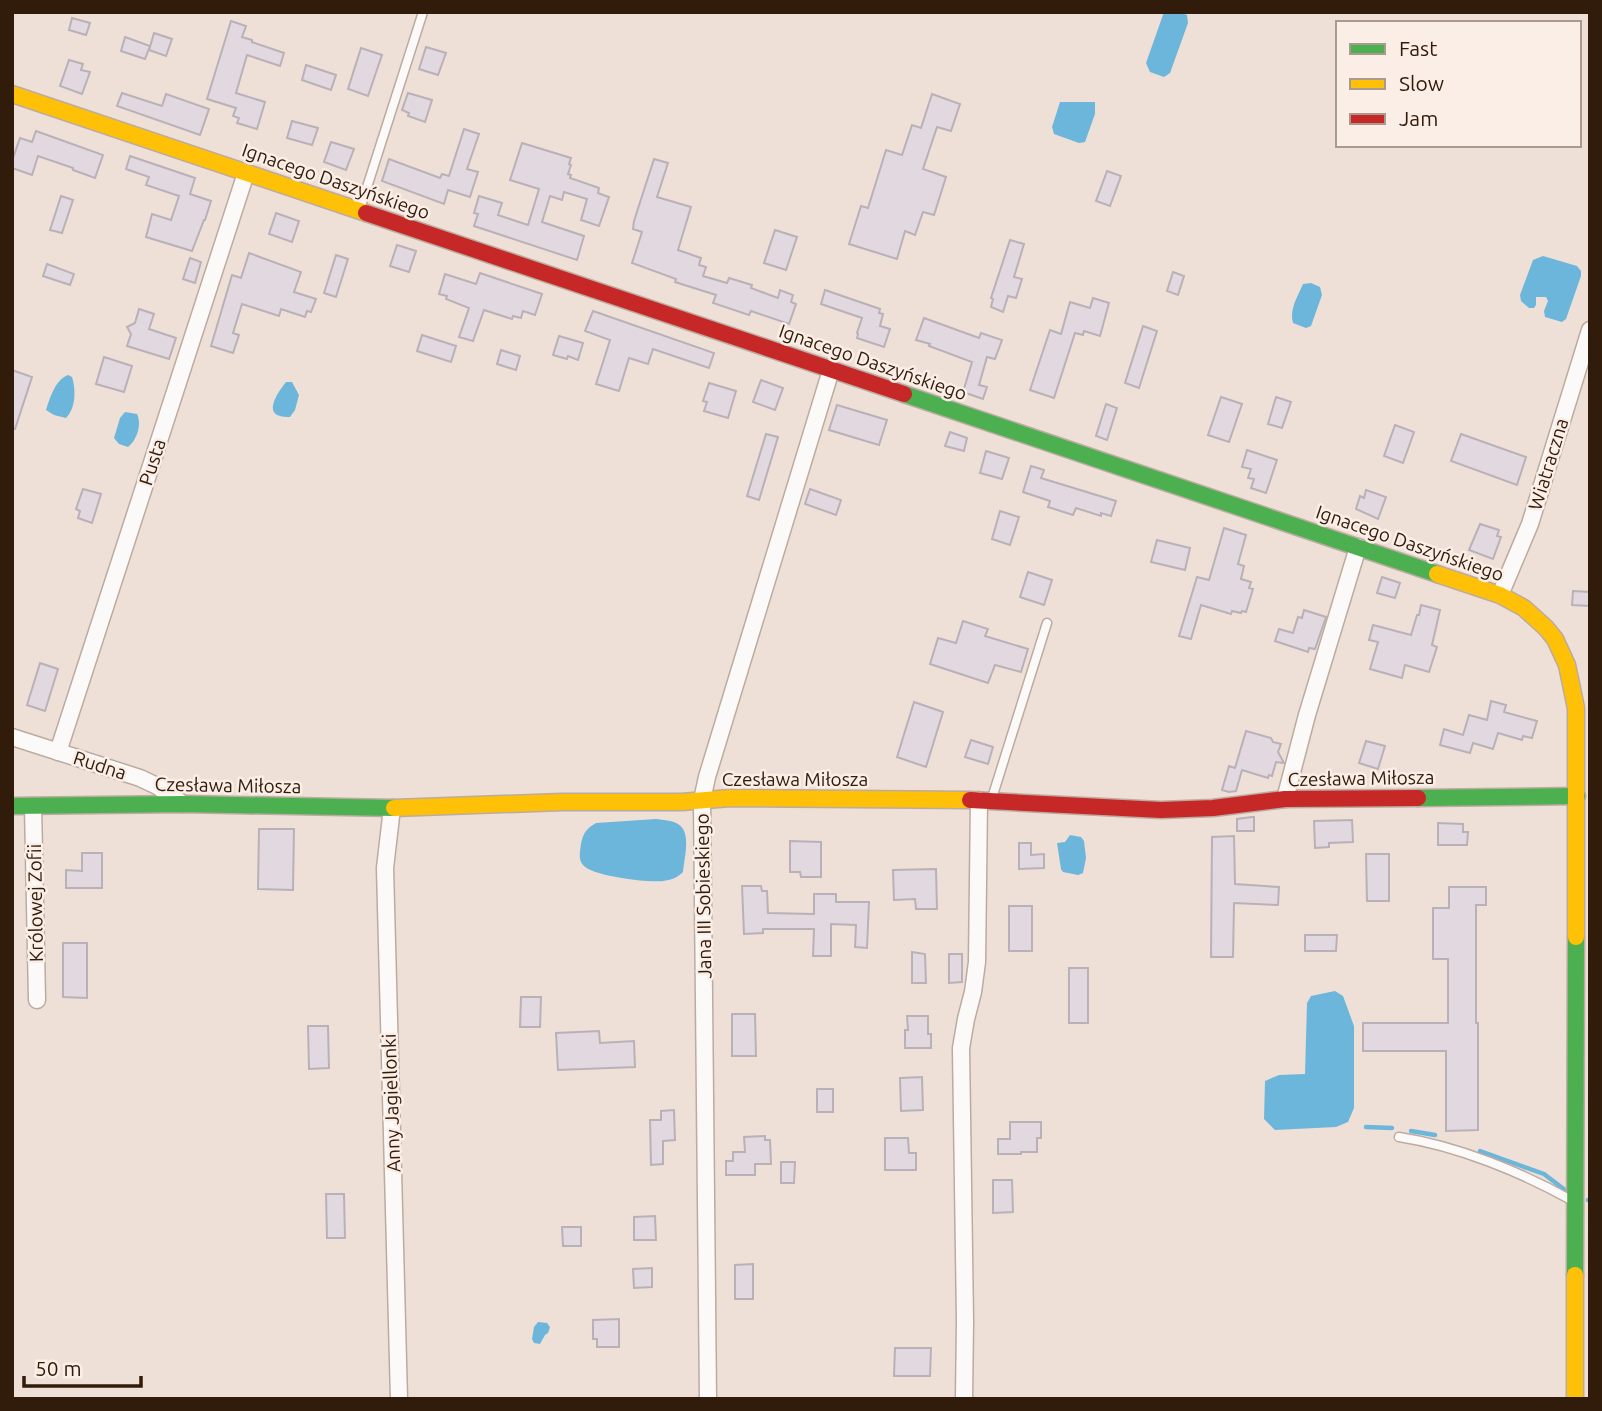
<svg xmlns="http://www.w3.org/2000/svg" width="1602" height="1411" font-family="Ubuntu,sans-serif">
<rect width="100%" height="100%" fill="#eee0d7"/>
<!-- water -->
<g fill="#6cb6dc">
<path d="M1164,12h15l8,3 1,8 -18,50 -6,4 -14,-5 -4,-9z"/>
<path d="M1060,102h35v12l-10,28 -6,1 -25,-9 -2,-7z"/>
<path d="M1543,256l34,10 4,5v5l-15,43 -4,3 -17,-5 -1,-6 4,-10 -2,-4h-10v8l-2,3h-5l-8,-7 -1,-6 13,-35z"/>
<path d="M1311,283l9,4 2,8 -11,31 -5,2 -13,-5c-4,-14 5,-27 10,-39z"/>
<path d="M68,375l4,2c4,13 4,31 -6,41l-12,-3 -8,-5c4,-12 9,-30 22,-35z"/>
<path d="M286,382h6l7,13 -4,15 -5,7c-29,1 -15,-21 -4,-35z"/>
<path d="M125,412l12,2c5,10 0,26 -9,33l-9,-3 -5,-6 6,-20z"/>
<path d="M656,819c7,1 16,1 22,5 14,8 6,35 5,48 -6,6 -12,8 -20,9 -14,2 -72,-5 -80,-16 -5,-5 -3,-14 -2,-21 2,-11 6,-16 15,-21z"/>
<path d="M1070,835l11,2 3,4 2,17 -3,15 -5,2 -15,-3 -2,-3 -4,-26 8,-1z"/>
<path d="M1335,991l8,5 11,30v82l-6,14 -12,5 -61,3 -11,-11 1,-38 14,-6 26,-1 2,-71 4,-7z"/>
<path d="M538,1322l9,1 3,4 -2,6 -3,2 -5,9 -6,-1 -2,-4 2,-12z"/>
</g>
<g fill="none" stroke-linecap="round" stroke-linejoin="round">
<!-- stream -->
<g stroke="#6cb6dc" stroke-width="4.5">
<path d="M1366,1127l26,1"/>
<path d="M1411,1131l24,4"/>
<path d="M1480,1151l64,23 21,16"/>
<path d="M1588,1200h2"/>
</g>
</g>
<!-- building -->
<g fill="#e1d8e0" stroke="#bab1b8" stroke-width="2">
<path d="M72,18l18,5 -4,12 -17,-5z"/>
<path d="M231,21l15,5 -4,11 10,3v2l32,11 -4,13 -33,-11 -11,38 29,9 -8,27 -20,-6 2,-5 -6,-2 3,-8 -29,-9z"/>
<path d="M154,33l18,6 -6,17 -17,-6z"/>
<path d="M125,37l25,9 -5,13 -24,-8z"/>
<path d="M426,47l20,6 -8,22 -19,-6z"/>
<path d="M361,48l21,7 -14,41 -20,-7z"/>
<path d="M69,60l14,4 -2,6 9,2 -8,22 -22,-8z"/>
<path d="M306,65l30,10 -5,15 -29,-10z"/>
<path d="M122,93l40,13 4,-12 43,15 -9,26 -83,-29z"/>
<path d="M408,93l24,7 -7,22 -17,-6 1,-3 -7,-3z"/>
<path d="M932,94l28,10 -9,27 -14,-4 -14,42 23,8 -12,38 -11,-3 -8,23 -10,-4 -8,28 -48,-15 12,-38 7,2 18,-58 16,5 10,-30 9,3z"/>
<path d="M292,121l26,7 -6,17 -25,-7z"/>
<path d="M464,129l15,5 -12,35 11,3 -8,25 -22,-7 -4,14 -62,-23 7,-22 51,19 2,-4 7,2z"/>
<path d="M36,131l67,24 -8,23 -22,-8v-2l-35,-12 -6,19 -20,-7v-7l8,-23 12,4z"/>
<path d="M331,142l23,7 -8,21 -22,-8z"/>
<path d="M522,143l49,15 -2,6 2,1 -3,9 3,1 -1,3 29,10 -1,5 11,4 -10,29 -18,-6 6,-21 -23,-7 -2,8 -12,-4 -8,26 42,14 -7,24 -103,-34 4,-12 -4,-1 5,-17 23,7 -4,12 30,10 11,-36 -29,-9z"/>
<path d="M130,156l65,22 -5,16 21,7 -6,19h-1l-12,31 -46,-14 6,-23 19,6 8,-24 -33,-11 3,-8 -23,-8z"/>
<path d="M654,159l14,4 -11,34 34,10 -13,43 23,8 -2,7 7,2 -3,9 24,7 2,-5 23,7 -1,3 27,10 2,-8 13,5 -2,7 5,2 -7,20 -38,-13 -2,4 -36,-12 3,-8 -41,-13 1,-3 -44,-16 10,-31 -9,-3 1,-8z"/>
<path d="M1107,171l14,5 -11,30 -14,-5z"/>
<path d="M61,196l12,4 -11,33 -12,-3z"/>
<path d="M276,213l23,8 -7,21 -23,-8z"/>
<path d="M775,230l22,7 -11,33 -22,-7z"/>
<path d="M1010,240l14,4 -10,33 8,2 -6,19 -8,-2 -5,16 -12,-5 2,-8 -2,-1z"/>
<path d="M397,245l19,6 -7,21 -19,-6z"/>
<path d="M249,253l52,19 -7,20 22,7 -5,13 -4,-1 -2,6 -24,-8 -2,7 -37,-12 -9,29 6,2 -6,18 -22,-7 21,-71 9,3z"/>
<path d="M336,255l12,4 -12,38 -12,-4z"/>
<path d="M190,258l11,4 -6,21 -12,-4z"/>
<path d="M47,264l27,10 -4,11 -27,-9z"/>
<path d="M1173,272l11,4 -6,19 -11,-4z"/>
<path d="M480,273l62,21 -7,21 -12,-4 -2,7 -8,-2 -1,3 -28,-9 -11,31 -14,-4 10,-29 -23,-9 1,-3 -8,-2 6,-20 31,10z"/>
<path d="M825,290l55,19 -1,4 4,1 -3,12 10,3 -6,18 -27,-9 1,-4 -1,-1 5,-15 -41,-14z"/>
<path d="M1093,298l16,5 -9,33 -16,-5 -1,4 -8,-2 -21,65 -24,-8 20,-60 11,4 9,-32 20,6z"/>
<path d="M139,309l15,5 -5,15 27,9 -7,21 -42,-13 4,-12 -4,-7 8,-4z"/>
<path d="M593,311l121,42 -5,15 -56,-19 -5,15 -19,-6 -10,33 -23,-7 14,-44 -25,-9z"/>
<path d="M924,318l55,20 2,-5 21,7 -7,19 -8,-2 -8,28 8,2 -4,12 -20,-7 9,-30 -43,-16 1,-2 -14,-4z"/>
<path d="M1143,326l14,5 -18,57 -14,-5z"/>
<path d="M422,335l34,11 -5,16 -34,-11z"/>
<path d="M559,336l24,7 -5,17 -10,-4 -1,3 -14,-4z"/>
<path d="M501,350l19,6 -4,14 -19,-6z"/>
<path d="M104,357l28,9 -8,26 -28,-8z"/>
<path d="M12,370l20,7 -17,52h-3z"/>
<path d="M761,380l22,8 -8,22 -22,-8z"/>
<path d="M709,383l27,8 -8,27 -24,-7 3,-9 -4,-1z"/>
<path d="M1221,397l21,7 -13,38 -21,-7z"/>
<path d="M1276,397l15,5 -9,26 -14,-4z"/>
<path d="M1106,404l11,4 -10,32 -11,-4z"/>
<path d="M837,405l50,15 -8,25 -50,-15z"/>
<path d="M1395,425l19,7 -11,31 -19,-7z"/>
<path d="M950,432l17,6 -3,13 -19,-5z"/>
<path d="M766,434l12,3 -19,63 -12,-4z"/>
<path d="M1461,434l65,23 -9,28 -66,-24z"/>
<path d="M1247,450l30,10 -11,33 -15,-5 3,-9 -6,-1 3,-9 -9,-2z"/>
<path d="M986,451l23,7 -7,21 -22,-6z"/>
<path d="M1031,466l13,4 -3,8 75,23 -5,15 -10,-3v3l-25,-8 -3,7 -25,-8 2,-6 -27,-9z"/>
<path d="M83,489l18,5 -9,29 -14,-5 2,-7 -4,-2z"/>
<path d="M810,489l31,11 -5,15 -31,-11z"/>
<path d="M1366,490l20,7 -8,22 -22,-10 4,-13 4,2z"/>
<path d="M1000,511l19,6 -9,28 -18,-6z"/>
<path d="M1480,524l19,6 -2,6 4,1 -8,22 -24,-9z"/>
<path d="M1224,528l22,7 -8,29 6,2 -3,13 10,3 -2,6 4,1 -7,23 -4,-1 -1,2 -9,-2 -1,3 -30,-9 -10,34 -12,-3 18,-59 12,3z"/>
<path d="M1157,540l33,8 -5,22 -34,-8z"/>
<path d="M1028,572l24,8 -8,25 -24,-8z"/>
<path d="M1382,577l18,6 -5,15 -18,-5z"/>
<path d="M1573,591l17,1v14l-18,-1z"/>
<path d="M1421,605l19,5 -8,35 5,2 -8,25 -24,-7 -3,13 -32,-9 8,-27 -9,-2 4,-15 38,10 6,-20h2z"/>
<path d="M1304,610l22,7 -11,32 -6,-1 -1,4 -33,-11 4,-12 14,4 5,-16 4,1z"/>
<path d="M963,621l25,8 -3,7 43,13 -7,23 -26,-7 -7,18 -58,-19 8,-26 18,5z"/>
<path d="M40,663l18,6 -13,42 -18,-6z"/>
<path d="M1491,701l15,4 -2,7 33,9 -5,17 -9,-2 -1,4 -24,-7 -5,16 -20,-6 -3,10 -30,-8 4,-16 19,6 6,-20 18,5z"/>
<path d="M914,702l29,10 -17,55 -29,-10z"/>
<path d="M1246,731l25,7 2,4 8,2 -3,8 6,11 -8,-1 -4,14 -3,-1 -1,3 -26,-8 -6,21 -7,1 -7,-2 7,-24 6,2z"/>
<path d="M971,740l22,7 -5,17 -23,-7z"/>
<path d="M1366,741l19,5 -7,23 -19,-6z"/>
<path d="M1252,817h2v14h-17v-12z"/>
<path d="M1352,820l1,22 -24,1v4l-14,1 -1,-27z"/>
<path d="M1438,823l25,1v8h5l-1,13h-29z"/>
<path d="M259,829h35l-1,61 -35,-1z"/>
<path d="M1234,836l1,48 44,3 -1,18 -44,-2 -1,54h-22l1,-120z"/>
<path d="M790,841l31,1v35h-20l-1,-5h-10z"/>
<path d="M1019,843h12v12l13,-1v14l-25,1z"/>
<path d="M82,853h20v35h-36v-18l16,1z"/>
<path d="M1366,854h23v47h-22z"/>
<path d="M936,869l1,40h-21l-1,-10 -21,1 -1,-30z"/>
<path d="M742,886h19l1,5h5l1,22 46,1v-20h22v8h33l-2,46 -12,-1 1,-22 -25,-1v32h-18l1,-27h-51v4l-19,1z"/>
<path d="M1449,887h37v18h-10v118h2v107l-32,1v-80h-83v-28h85v-64h-15v-51h16z"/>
<rect x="1009" y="906" width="23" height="45"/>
<path d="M1305,935h32l-1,16h-31z"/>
<path d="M63,943h24v55l-24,-1z"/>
<path d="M912,952l13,2 1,29h-14z"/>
<path d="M949,954h13v28l-13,1z"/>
<rect x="1069" y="968" width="19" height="55"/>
<path d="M521,997h20l-1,30h-20z"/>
<path d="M732,1014h23l1,42h-24z"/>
<path d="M907,1016h21v18h3v14h-26v-18h3z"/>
<path d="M308,1026h20l1,42 -20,1z"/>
<path d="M599,1031l1,12 34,-2 1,26 -77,3 -2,-37z"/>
<path d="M922,1077l1,33 -22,1 -1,-33z"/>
<rect x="817" y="1089" width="16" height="23"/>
<path d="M674,1110l1,30 -12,1v23l-12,1 -1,-45h11v-9z"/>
<path d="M1010,1122h31v16h-4v14h-16v2h-23v-15h12z"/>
<path d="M765,1136v4h5l1,24h-16v11h-29v-14h7v-9h12l-1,-15z"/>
<path d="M885,1138h23l1,15h7v17h-31z"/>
<path d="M781,1162h14l-1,21h-13z"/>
<path d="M993,1180h19l1,32 -20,1z"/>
<path d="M326,1194h18l1,44h-18z"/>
<path d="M655,1216l1,24h-22v-23z"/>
<path d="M562,1227h19v19h-18z"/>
<path d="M753,1264v35h-18v-34z"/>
<path d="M652,1268v19l-18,1 -1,-19z"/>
<path d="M619,1319v28h-22v-8h-4v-19z"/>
<path d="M895,1348h36l-1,28h-36z"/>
</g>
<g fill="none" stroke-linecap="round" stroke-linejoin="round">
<!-- lane casing -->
<g stroke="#bcaba0" stroke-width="11">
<g id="lane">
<path d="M360,209l63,-197"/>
<path d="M992,798l55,-175"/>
<path d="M1399,1137c59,9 122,35 174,64"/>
</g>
</g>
<!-- street casing -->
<g stroke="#bcaba0" stroke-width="19">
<g id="street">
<path d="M1500,595l30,-71 60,-194"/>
<path d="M12,737l128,41 17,8 26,18"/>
<path d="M58,752l188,-579"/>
<path d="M1285,799l22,-84 51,-168"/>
<path d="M33,806l4,194"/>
<path d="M392,808l-7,60 14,531"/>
<path d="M708,1399l-6,-599 5,-23 124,-407"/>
<path d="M964,1399l1,-78 -4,-273 5,-29 7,-27 4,-30 2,-162"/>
</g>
</g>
<!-- fast casing -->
<g stroke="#bcaba0" stroke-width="19">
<g id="fast">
<path d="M904,394l533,180"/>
<path d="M1418,798l159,-2"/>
<path d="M12,806l171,-2 211,4"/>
<path d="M1575,1275l1,-338"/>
</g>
</g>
<!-- slow casing -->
<g stroke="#bcaba0" stroke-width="19">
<g id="slow">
<path d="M12,94l354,119"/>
<path d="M1437,574l63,21 24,13 22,20 9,11 12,26 9,43v229"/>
<path d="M394,808l168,-6h120l48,-4 240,2"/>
<path d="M1575,1399v-124"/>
</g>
</g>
<!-- jam casing -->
<g stroke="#bcaba0" stroke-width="19">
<g id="jam">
<path d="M366,213l538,181"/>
<path d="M970,800l191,10 52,-2 72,-9 133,-1"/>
</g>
</g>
<!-- lane -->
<use href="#lane" stroke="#fcfaf9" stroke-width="8"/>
<!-- street -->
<use href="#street" stroke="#fcfaf9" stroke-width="16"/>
<!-- fast -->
<use href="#fast" stroke="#4caf50" stroke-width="16"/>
<!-- slow -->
<use href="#slow" stroke="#ffc107" stroke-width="16"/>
<!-- jam -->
<use href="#jam" stroke="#c62828" stroke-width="16"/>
</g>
<g text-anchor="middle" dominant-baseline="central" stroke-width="5" stroke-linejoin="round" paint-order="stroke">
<!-- street labels -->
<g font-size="19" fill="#311b0a" stroke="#faeee6">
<text transform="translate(336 181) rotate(19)">Ignacego Daszyńskiego</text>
<text transform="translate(873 362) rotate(19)">Ignacego Daszyńskiego</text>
<text transform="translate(152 462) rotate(-72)">Pusta</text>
<text transform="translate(1548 464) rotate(-73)">Wiatraczna</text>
<text transform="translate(1410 543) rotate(19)">Ignacego Daszyńskiego</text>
<text transform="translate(100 765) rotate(18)">Rudna</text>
<text transform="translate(1361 778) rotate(-1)">Czesława Miłosza</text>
<text x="795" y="779">Czesława Miłosza</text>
<text transform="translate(228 785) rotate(1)">Czesława Miłosza</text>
<text transform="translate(703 896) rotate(-91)">Jana III Sobieskiego</text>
<text transform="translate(35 903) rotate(-91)">Królowej Zofii</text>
<text transform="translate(391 1103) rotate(-92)">Anny Jagiellonki</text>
</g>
</g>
<!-- border -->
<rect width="1602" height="1411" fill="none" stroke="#311b0a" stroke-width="28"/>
<!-- legend -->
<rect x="1336" y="21" width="245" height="126" fill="#faeee6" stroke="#aa9a8e" stroke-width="2"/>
<rect x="1350" y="44" width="35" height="10" fill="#4caf50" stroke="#aa9a8e" stroke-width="2"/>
<text x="1399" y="56" font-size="21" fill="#311b0a">Fast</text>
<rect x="1350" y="79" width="35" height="10" fill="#ffc107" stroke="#aa9a8e" stroke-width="2"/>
<text x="1399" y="91" font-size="21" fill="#311b0a">Slow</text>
<rect x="1350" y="114" width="35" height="10" fill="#c62828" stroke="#aa9a8e" stroke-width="2"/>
<text x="1399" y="126" font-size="21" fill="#311b0a">Jam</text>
<!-- scale -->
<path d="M24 1376v10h117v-10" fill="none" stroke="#311b0a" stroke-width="3.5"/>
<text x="35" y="1376" font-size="21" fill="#311b0a" stroke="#faeee6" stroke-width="5" paint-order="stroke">50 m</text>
</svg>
